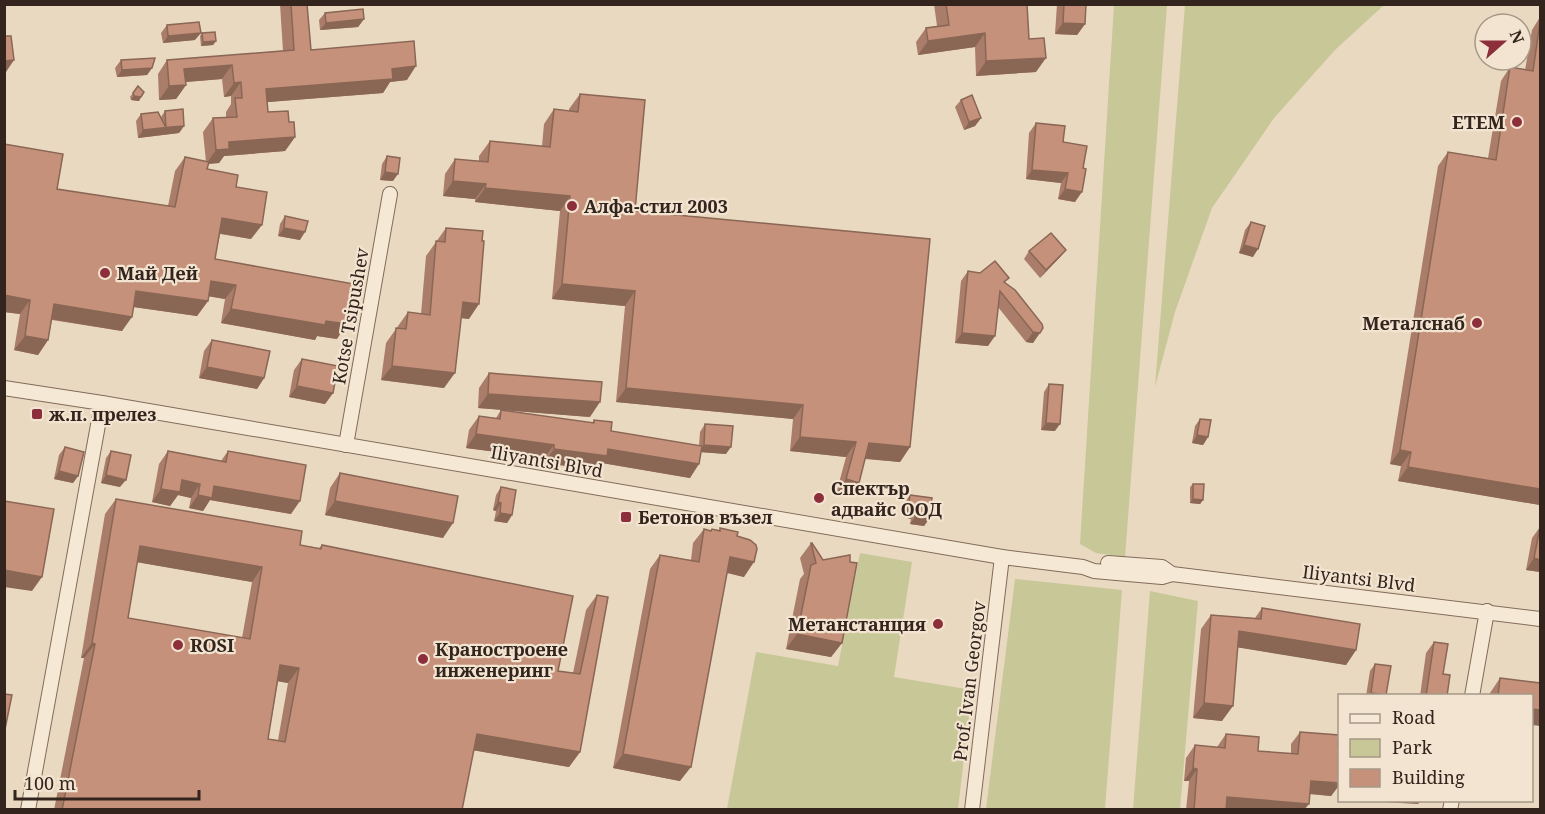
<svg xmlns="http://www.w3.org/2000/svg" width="1545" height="814" font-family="'Noto Serif',serif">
<rect width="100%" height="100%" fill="#ead9c1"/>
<!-- green -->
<g fill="#c7c797">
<path d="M1114,5h53l-42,552 -29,-4 -16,-9z"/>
<path d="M1185,5h199l-49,45 -61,68 -62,90 -37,104 -20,75z"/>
<path d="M860,553l52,9 -18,115 78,13 -14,119h-231l29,-157 82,14z"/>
<path d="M1015,579l107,11 -17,219h-119z"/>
<path d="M1150,591l48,10 -18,208h-47z"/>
</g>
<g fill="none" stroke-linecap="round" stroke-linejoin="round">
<!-- minor casing -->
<g stroke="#826b5a" stroke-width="16">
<g id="minor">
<path d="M4,388l98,15 900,154 81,10 11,4 68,6 10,-3"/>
<path d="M346,445l44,-251"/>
<path d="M1108,563l54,4 10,7 368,45"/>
<path d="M1472,696l15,-85"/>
<path d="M28,810l74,-407"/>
<path d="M972,810l30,-253"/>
<path d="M1450,810l2,-10"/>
</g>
</g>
<!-- minor -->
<use href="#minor" stroke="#f5e8d4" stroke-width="14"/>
</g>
<!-- wall -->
<g fill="#a97d69" fill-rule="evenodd">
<path d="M280,4h27l4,46 96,30 -17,2 -7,11 -116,9 1,10 21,10 6,15 -10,14 -61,5 -5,7 -11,1 -1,5 29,18 15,52 -31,-5 -5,25 122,80 -20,-3 -2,4 -94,-17 4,-24 -17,-3v5l-11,15 -63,-9 -12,24 -70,-11 -4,20 -10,15 -24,-5 6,-36 -16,-2v-168l53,45 111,17 7,-35 10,-14 21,5 -3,-30 10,-14h13v-6l5,-8v-8l-7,1 -2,-18 -37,3 1,3 -10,14 -17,1 -1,-26 9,-14 116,-9z"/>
<path d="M934,4h93l2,35 7,33 -60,4 -1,-29 -57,8 -2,-13 10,-14 11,-2z"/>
<path d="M1057,4h29l-1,20 -8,11 -22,-1z"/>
<path d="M325,13l39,6 -6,8 -38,3 -1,-10z"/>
<path d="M1540,17v488l-142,-24 3,-15 -11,-2 48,-298 10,-14 40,6 13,-77 9,-14 15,3 7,-40z"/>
<path d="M167,25l28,15 -32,3 -2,-10z"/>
<path d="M202,33l14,8 -3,4 -12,1 -1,-10z"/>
<path d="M121,60l31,8 -5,7 -30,2 -2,-9z"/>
<path d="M133,93l8,4 -2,4 -8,-1 -1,-3z"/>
<path d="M580,94l55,117 275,236 -10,15 -35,-3 -6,24 -10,14 -13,-3 10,-37 -56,-6 3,-32 -177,-17 9,-96 -73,-7 8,-88 -85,-9v-3l-32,-3 2,-22 10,-15 24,2v-5l11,-15 52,5 2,-22 10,-15 15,2v-2z"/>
<path d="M961,100l20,18 -6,8 -11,4 -9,-23z"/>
<path d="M165,111l19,15 -5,7 -41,5 -2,-17 5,-7 20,3z"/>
<path d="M1036,123l27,19 12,60 -17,-3 3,-16 -35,-4 3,-46z"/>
<path d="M387,156l6,25 -13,-1 2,-16z"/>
<path d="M285,216l15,24 -22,-4 2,-12z"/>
<path d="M1251,222l2,35 -14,-4 6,-23z"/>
<path d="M446,228l23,91 -8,-1 -17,70 -63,-8 5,-37 22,-31 13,2 5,-58z"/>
<path d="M1066,250l-6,7 -20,21 -16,-19 5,-8z"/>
<path d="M968,271l38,12 36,41 -9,19 -7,-1 -28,-35 -10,39 -33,-3 6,-62z"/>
<path d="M212,340l52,38 -7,11 -58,-11 5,-27z"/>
<path d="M302,359l31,34 -8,11 -36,-7 5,-27z"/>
<path d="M489,373l101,44 -112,-9 1,-20z"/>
<path d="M1049,384l6,47 -14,-1 3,-38z"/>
<path d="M501,410l91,13 2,-3 17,11 88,15 1,-14 5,-8 21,30 -25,-2 -11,26 -88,-15 -5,7 -53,-7v-5l-78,-10 3,-18 10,-14 17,2z"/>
<path d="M1200,419l8,18 -5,8 -11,-2 3,-17z"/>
<path d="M65,447l13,29 -5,7 -19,-4 5,-24z"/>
<path d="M111,451l9,36 -19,-4 5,-25z"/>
<path d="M168,451l53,10 7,-10 63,63 -81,-14 -7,11 -14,-3 2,-10 -13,-3 -8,11 -18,-4 7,-38z"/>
<path d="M340,473l103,65 -118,-23 5,-27z"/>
<path d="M1193,484l10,16 -3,4 -10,-1v-16z"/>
<path d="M501,487l11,28 -5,8 -13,-2 2,-10 -3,-1 3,-15z"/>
<path d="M910,495l19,24 -5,7 -14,-2 1,-5 -8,-2 2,-15z"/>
<path d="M116,499l184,46 19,3 3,-3 236,126 15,2 13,-63 11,-15 -17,157 -11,15 -96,-17 -11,60h-408l30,-152h-3l24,-144zM137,562l115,20 -10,56 -114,-20zM278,681l10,2 -10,57 -10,-1z"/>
<path d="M1540,527v45l-14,-2 6,-32z"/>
<path d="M720,528l17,8 7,41 -17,-4 -47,208 -67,-13 37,-199 10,-14 31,5 2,-17 11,-14 6,2 2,-2 7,1z"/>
<path d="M811,543l12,17 27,2 -8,81 -11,14 -45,-8 14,-70 4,-5 -4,-16z"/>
<path d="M1262,608l94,42 -10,15 -108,-18 -16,74 -29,-3 8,-89 10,-14 44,3z"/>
<path d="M1434,642l9,32 4,22h-27l6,-43z"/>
<path d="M1375,664l11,32h-20l4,-25z"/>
<path d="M1500,678l32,18h-42v-3z"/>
<path d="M1300,732l38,13 2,39 -9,12 -22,-2 -5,16h-118l3,-29h-5l2,-23 9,-13 22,2 9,-13 32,17 33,3v-10z"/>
</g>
<!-- shaded-wall -->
<g fill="#8a6655">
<path d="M364,19l-6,8 -38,3 6,-7z"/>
<path d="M1063,23l22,1 -8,11 -22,-1z"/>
<path d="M201,33l-6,7 -32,3 5,-7z"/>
<path d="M985,33l-10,14 -57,8 10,-14z"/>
<path d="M216,41l-3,4 -12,1 2,-4z"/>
<path d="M1046,58l-10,14 -60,4 10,-15z"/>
<path d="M14,60l-8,12h-2v-11z"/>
<path d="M232,65l-10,14 -48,4 10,-14z"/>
<path d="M416,66l-9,14 -17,2 -7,11 -127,10 10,-14 126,-20z"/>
<path d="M152,68l-5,7 -30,2 5,-7z"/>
<path d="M241,82l-10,14 -7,1 10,-14z"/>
<path d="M186,85l-10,14 -17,1 10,-14z"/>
<path d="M134,96l7,1 -2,4 -8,-1z"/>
<path d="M981,118l-6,8 -11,4 5,-8z"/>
<path d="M184,126l-5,7 -41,5 5,-8z"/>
<path d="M295,137l-10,14 -61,5 -5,7 -13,1 10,-14 13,-8z"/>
<path d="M1032,170l36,3 -7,10 -35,-4z"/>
<path d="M385,172l13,2 -5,7 -13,-1z"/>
<path d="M453,181l33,3 -11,15 -32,-3z"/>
<path d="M485,188l85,8 -10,15 -85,-9z"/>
<path d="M1065,189l17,3 -7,10 -17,-3z"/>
<path d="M222,218l40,7 -11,14 -39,-7z"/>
<path d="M284,228l21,4 -5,8 -22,-4z"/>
<path d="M1244,245l14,4 -5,8 -14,-4z"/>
<path d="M1066,250l-6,7 -20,21 6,-8z"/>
<path d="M211,281l25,4 -11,14 -24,-4z"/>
<path d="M562,284l73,7 -10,15 -73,-7z"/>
<path d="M136,291l72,10 -11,15 -71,-10z"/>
<path d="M4,295l26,5 -10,14 -16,-2z"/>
<path d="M463,302l16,2 -10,15 -16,-2z"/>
<path d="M54,304l78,13 -10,14 -78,-13z"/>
<path d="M231,309l116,15 -10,15 -20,-3 -2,4 -94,-17z"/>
<path d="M1033,332l7,1 -7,10 -7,-1z"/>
<path d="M962,333l33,3 -7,10 -33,-3z"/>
<path d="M25,336l23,4 -10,15 -24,-5z"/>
<path d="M392,366l63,7 -11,15 -63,-8z"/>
<path d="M207,367l57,11 -7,11 -58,-11z"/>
<path d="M297,386l36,7 -8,11 -36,-7z"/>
<path d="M626,388l177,17 -10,14 -177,-17z"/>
<path d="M488,394l112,8 -10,15 -112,-9z"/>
<path d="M1046,423l14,1 -5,7 -14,-1z"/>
<path d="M476,434l78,11 -10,13 -78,-10z"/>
<path d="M1197,435l11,2 -5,8 -11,-2z"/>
<path d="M800,437l56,5 -10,15 -56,-6z"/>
<path d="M869,443l41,4 -10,15 -41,-4z"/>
<path d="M704,445l27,2 -5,7 -27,-2z"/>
<path d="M554,449h54l91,15 -9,14 -88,-15 -5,7 -53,-7z"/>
<path d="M1400,450l11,2 -10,14 -11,-2z"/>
<path d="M1408,467l132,22v16l-142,-24z"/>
<path d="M59,471l19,5 -5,7 -19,-4z"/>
<path d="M106,475l20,5 -6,7 -19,-4z"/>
<path d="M846,479l13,4 -10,14 -13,-3z"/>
<path d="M182,480l18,4 -9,14 -13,-3 -8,11 -18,-4 9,-13z"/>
<path d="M214,486l86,15 -9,13 -81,-14 -7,11 -14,-3 9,-13z"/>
<path d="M1193,499l10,1 -3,4 -10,-1z"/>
<path d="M335,501l118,22 -10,15 -118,-23z"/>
<path d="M498,502l3,1 -5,8 -3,-1z"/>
<path d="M908,510l8,1 -5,8 -8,-2z"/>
<path d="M500,513l12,2 -5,8 -13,-2z"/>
<path d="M915,517l14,2 -5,7 -14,-2z"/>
<path d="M140,546l122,21 -10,15 -122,-21z"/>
<path d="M730,557l24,5 -10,15 -24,-6z"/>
<path d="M1534,558l6,2v12l-14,-2z"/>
<path d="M4,570l38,7 -10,14 -28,-4z"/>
<path d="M1239,631l117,19 -10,15 -117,-19z"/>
<path d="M797,634l45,9 -11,14 -45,-8z"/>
<path d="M92,643l3,1 -11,14h-3z"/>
<path d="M280,665l19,3 -11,15 -18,-3z"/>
<path d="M1371,693l15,3h-17z"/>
<path d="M1204,703l29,3 -11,15 -29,-3z"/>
<path d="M1532,709l8,1v16l-8,-1z"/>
<path d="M477,734l103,18 -11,15 -103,-18z"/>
<path d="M623,754l68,13 -11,14 -67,-13z"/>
<path d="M1193,768l4,1 -8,12h-5z"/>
<path d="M1311,781l29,3 -9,12 -29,-3z"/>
<path d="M1227,797l82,7 -5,6h-78z"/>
<path d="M1366,801h55l-3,3z"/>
</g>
<!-- building -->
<g fill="#c5917a" stroke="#8a6655" stroke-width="1.5" fill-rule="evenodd">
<path d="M291,4h16l4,46 103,-9 2,25 -24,3 1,10 -127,10 2,23 20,-1 1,11h5l1,15 -66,5v7l-13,1 -3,-32 24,-1 -2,-19h7l-1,-16 -7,1 -2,-18 -48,4 2,16 -17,1 -2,-26 127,-10z"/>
<path d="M946,4h81l2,35 15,-1 2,20 -60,3 -1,-28 -57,8 -2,-13 23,-3z"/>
<path d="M1064,4h22l-1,20 -22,-1z"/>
<path d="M363,9l1,10 -38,4 -1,-10z"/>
<path d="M199,22l2,11 -33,3 -1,-11z"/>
<path d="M1540,22v467l-132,-22 3,-15 -11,-2 48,-298 48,8 14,-93 23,4z"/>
<path d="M215,32l1,9 -13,1 -1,-9z"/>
<path d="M4,36h7l3,24 -10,1z"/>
<path d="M155,58l-3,10 -30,2 -1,-10z"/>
<path d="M138,86l6,6 -3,5 -7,-1 -1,-3z"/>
<path d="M580,94l65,6 -10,111 295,28 -20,208 -41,-4 -10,40 -13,-4 10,-37 -56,-5 3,-32 -177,-17 9,-97 -73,-7 8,-88 -85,-8 1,-4 -33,-3 2,-22 33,3 2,-21 60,6 4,-38 24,3z"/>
<path d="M972,95l9,23 -12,4 -8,-22z"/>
<path d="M183,109l1,17 -13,1 -28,3 -2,-16 17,-2 8,16 -1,-17z"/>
<path d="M1036,123l29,3 -2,16 24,4 -4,22 3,1 -4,23 -17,-3 3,-16 -36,-3z"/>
<path d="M4,144l59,10 -6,35 118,18 10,-50 24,5 -2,7 31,6 -2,12 31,5 -5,33 -40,-7 -7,41 139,25 -7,40 -21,-3 -1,4 -94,-16 5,-24 -25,-4 -3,20 -72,-10 -4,26 -78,-13 -6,36 -23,-4 5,-36 -26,-5z"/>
<path d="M387,156l13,2 -2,16 -13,-2z"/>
<path d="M285,216l23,5 -3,11 -21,-4z"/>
<path d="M1251,222l14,4 -7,23 -14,-4z"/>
<path d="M446,228l37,3 -1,10h2l-5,63 -16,-2 -8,71 -63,-7 4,-38 10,1 2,-17 22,3 6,-74 9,1z"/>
<path d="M1051,233l15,17 -20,20 -17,-19z"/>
<path d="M995,261l14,17 -5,4 11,8 27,34 1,4 -3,5 -7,-1 -33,-41 -5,45 -33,-3 6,-62 12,2z"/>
<path d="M212,340l58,11 -6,27 -57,-11z"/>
<path d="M302,359l36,7 -5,27 -36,-7z"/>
<path d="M489,373l113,9 -2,20 -112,-8z"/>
<path d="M1049,384l14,1 -3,39 -14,-1z"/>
<path d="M501,410l93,13v-3l18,2 -1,9 91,15 -3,18 -91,-15 -1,7 -53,-7v-4l-78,-11 3,-18 21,3z"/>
<path d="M1200,419l11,1 -3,17 -11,-2z"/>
<path d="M705,424l28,2 -2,21 -27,-2z"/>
<path d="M65,447l19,5 -6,24 -19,-5z"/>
<path d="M111,451l20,4 -5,25 -20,-5z"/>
<path d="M168,451l58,11 2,-11 78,14 -6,36 -86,-15 -2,12 -14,-3 2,-11 -18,-4 -2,12 -19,-3z"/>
<path d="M340,473l118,23 -5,27 -118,-22z"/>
<path d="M1193,484h11l-1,16 -10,-1z"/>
<path d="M501,487l15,3 -4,25 -12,-2 1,-10 -3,-1z"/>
<path d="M910,495l22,3 -3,21 -14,-2 1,-6 -8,-1z"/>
<path d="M116,499l186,32 -2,14 21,4 1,-4 251,51 -15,75 22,3 17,-79 11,2 -28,155 -103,-18 -15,76h-400l33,-166 -3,-1zM140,546l122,21 -12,72 -122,-21zM280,665l19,3 -14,74 -17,-3z"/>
<path d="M4,501l50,8 -12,68 -38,-7z"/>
<path d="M1540,527v33l-6,-2z"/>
<path d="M720,528l18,4 -1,4 13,4 6,5 1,4 -3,13 -24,-5 -39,210 -68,-13 37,-199 39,7 5,-33 7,2 1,-2 8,2z"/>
<path d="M811,543h1l11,17 27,-5v7l7,1 -15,80 -45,-9 14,-69 5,-2z"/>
<path d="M1262,608l98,16 -4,26 -117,-19 -6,75 -29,-3 7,-88 50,4z"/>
<path d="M1434,642l14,2 -5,30 7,1 -3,21h-21z"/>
<path d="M1375,664l16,2 -5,29 -15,-2z"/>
<path d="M1500,678l40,5v27l-8,-1v-13h-34z"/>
<path d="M4,694l8,1 -8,39z"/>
<path d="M1300,732l39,3 -1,10h2v38l-29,-2 -2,23 -82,-7 -1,13h-32l3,-41 -4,-1 2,-23 30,3 1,-14 33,3 -1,14 40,3z"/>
</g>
<!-- markers -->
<g fill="#8c2f3b" stroke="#f2e4d0" stroke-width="2">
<circle cx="1517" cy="122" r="6"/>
<circle cx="572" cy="206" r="6"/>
<circle cx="105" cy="273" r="6"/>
<circle cx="1477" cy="323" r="6"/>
<rect x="31" y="408" width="12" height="12" rx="3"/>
<circle cx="819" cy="498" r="6"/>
<rect x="620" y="511" width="12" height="12" rx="3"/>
<circle cx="938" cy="624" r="6"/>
<circle cx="178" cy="645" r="6"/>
<circle cx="423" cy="659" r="6"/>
</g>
<g text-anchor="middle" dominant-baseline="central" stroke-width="4.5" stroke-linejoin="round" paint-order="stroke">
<!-- poi labels -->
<g font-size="18" font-weight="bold" fill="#33251d" stroke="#f2e4d0" text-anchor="start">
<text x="1505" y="122" text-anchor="end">ЕТЕМ</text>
<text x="584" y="206">Алфа-стил 2003</text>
<text x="117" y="273">Май Дей</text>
<text x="1465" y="323" text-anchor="end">Металснаб</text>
<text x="49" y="414">ж.п. прелез</text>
<text x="831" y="488">Спектър<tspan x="831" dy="21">адвайс ООД</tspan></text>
<text x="638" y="517">Бетонов възел</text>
<text x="926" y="624" text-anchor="end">Метанстанция</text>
<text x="190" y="645">ROSI</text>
<text x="435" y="649">Краностроене<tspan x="435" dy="21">инженеринг</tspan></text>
</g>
<!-- street labels -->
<g font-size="18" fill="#33251d" stroke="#f2e4d0">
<text transform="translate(350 316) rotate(-80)">Kotse Tsipushev</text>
<text transform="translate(547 461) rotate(10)">Iliyantsi Blvd</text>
<text transform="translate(1359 578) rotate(7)">Iliyantsi Blvd</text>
<text transform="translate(969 681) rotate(-83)">Prof. Ivan Georgov</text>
</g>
</g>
<!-- border -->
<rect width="1545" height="814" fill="none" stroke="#33251d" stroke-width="12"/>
<!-- legend -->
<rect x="1338" y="694" width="195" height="108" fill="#f2e4d0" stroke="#a69888" stroke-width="1.5"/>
<rect x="1350" y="714" width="30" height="9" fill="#f5e8d4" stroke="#a69888" stroke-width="1.5"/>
<text x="1392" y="724" font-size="18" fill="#33251d">Road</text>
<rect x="1350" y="739" width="30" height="18" fill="#c7c797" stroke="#a69888" stroke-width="1.5"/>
<text x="1392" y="754" font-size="18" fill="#33251d">Park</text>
<rect x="1350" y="769" width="30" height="18" fill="#c5917a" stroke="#a69888" stroke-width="1.5"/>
<text x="1392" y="784" font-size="18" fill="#33251d">Building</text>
<!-- north arrow -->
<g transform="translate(1503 42) rotate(69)"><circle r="28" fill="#f2e4d0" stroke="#a69888" stroke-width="1.5"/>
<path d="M0-4.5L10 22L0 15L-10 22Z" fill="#8c2f3b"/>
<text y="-9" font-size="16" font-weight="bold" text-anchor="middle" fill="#33251d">N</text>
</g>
<!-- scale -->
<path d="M15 790v9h184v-9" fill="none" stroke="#33251d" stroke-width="3"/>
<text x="24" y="790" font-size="18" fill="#33251d" stroke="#f2e4d0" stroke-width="4.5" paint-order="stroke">100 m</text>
</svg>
